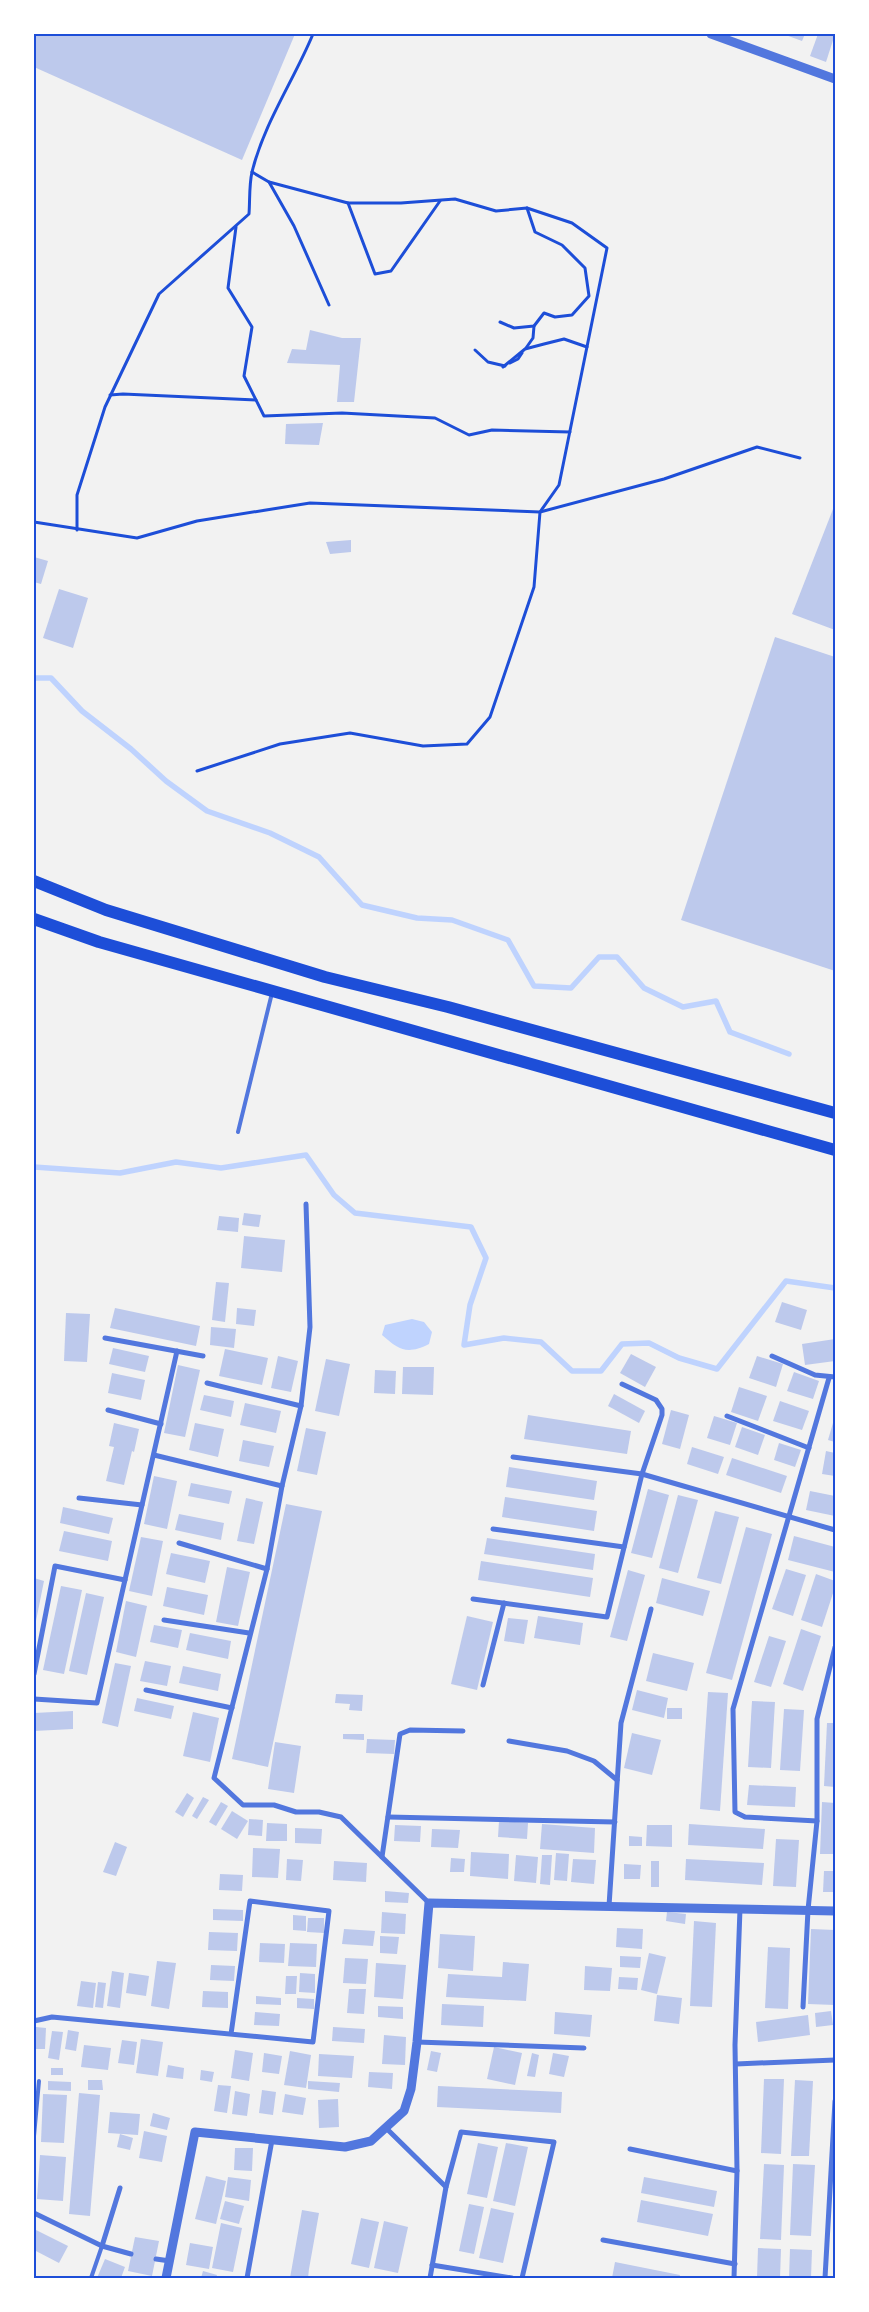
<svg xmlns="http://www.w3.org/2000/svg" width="869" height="2312" font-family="'Asap Condensed',sans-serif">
<rect width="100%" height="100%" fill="#f2f2f2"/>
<!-- water -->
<path fill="#bfd3fe" d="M412,1319l12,3 8,10 -3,12c-22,11 -30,6 -47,-9l3,-10z"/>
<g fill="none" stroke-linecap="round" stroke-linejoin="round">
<!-- stream -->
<g stroke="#bfd3fe" stroke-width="5.5">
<path d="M34,678h17l31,33 49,38 35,32 41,30 63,22 49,24 43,48 55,13 35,2 56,20 26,46 37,2 28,-31h18l27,31 39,19 33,-6 14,31 59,22"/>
<path d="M34,1167l86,6 56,-11 45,6 85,-13 28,40 21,18 116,14 15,31 -16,47 -6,40 40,-7 37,4 31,29h29l21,-27 27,-1 30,15 38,11 69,-88 49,7"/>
</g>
</g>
<!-- building -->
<g fill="#bdc9ec">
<path d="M34,34h261l-53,126 -208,-93z"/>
<path d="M783,34h22l-3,7z"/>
<path d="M818,34h17l-9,28 -16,-6z"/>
<path d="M310,330l32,8h19l-7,64h-17l3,-37 -53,-2 5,-14 14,1z"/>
<path d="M323,423l-4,22 -34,-1 1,-20z"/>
<path d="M835,504v126l-43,-16z"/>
<path d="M351,540v12l-21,2 -4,-12z"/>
<path d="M34,557l14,4 -7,23 -7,-2z"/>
<path d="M59,589l29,9 -15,50 -30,-10z"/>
<path d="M775,637l60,20v314l-154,-51z"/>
<path d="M244,1213l17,2 -2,12 -17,-2z"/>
<path d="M219,1216l20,2 -1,14 -21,-2z"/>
<path d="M244,1236l41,4 -3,32 -41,-4z"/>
<path d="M216,1282l13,1 -4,39 -13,-2z"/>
<path d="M782,1302l25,8 -6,20 -26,-8z"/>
<path d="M115,1308l85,18 -4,20 -86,-18z"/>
<path d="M237,1308l19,2 -2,16 -18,-2z"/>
<path d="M66,1313l24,1 -3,48 -23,-1z"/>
<path d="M211,1327l25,2 -2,19 -24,-3z"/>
<path d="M835,1339v22l-30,4 -3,-21z"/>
<path d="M113,1348l36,8 -4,16 -36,-8z"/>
<path d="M225,1349l43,9 -6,27 -43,-9z"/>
<path d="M631,1354l25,13 -11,20 -25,-14z"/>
<path d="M278,1356l20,5 -7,31 -20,-4z"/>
<path d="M757,1356l26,8 -7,23 -27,-9z"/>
<path d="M326,1359l24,5 -11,52 -24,-5z"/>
<path d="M178,1365l22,5 -15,67 -21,-4z"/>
<path d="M403,1367h31l-1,28 -31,-1z"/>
<path d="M375,1370l21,1 -1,23 -21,-1z"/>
<path d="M794,1372l25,9 -6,18 -26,-8z"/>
<path d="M112,1373l33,7 -4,20 -33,-7z"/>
<path d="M739,1387l28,9 -9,25 -27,-9z"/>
<path d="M614,1394l31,17 -6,12 -31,-17z"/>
<path d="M204,1395l30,6 -3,16 -31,-7z"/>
<path d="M780,1401l29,10 -7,19 -29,-9z"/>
<path d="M245,1403l36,8 -5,22 -36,-8z"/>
<path d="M671,1410l18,5 -9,34 -18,-5z"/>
<path d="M528,1415l103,16 -4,23 -103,-15z"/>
<path d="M714,1416l23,7 -7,22 -23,-7z"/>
<path d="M835,1416v26l-7,-2z"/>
<path d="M114,1423l25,6 -5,23 -2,-1 -8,34 -18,-4 8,-34 -5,-1z"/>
<path d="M195,1423l29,6 -6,28 -29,-7z"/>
<path d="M742,1427l23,8 -7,20 -23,-8z"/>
<path d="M306,1428l20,4 -9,43 -20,-4z"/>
<path d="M243,1440l31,6 -5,21 -30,-6z"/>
<path d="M779,1443l22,7 -6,17 -21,-7z"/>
<path d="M692,1447l32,10 -6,17 -31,-10z"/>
<path d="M826,1451l9,2v23l-13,-2z"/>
<path d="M732,1458l55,18 -6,17 -55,-18z"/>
<path d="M509,1467l88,14 -3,19 -88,-13z"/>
<path d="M154,1476l23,5 -10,48 -23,-5z"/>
<path d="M191,1483l41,8 -3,13 -41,-8z"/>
<path d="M648,1489l21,6 -17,63 -21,-5z"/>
<path d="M810,1491l25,5v20l-29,-6z"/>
<path d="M678,1495l20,5 -20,73 -19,-5z"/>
<path d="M505,1497l92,14 -3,20 -92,-14z"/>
<path d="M246,1498l17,4 -9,42 -17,-3z"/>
<path d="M286,1504l36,7 -54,256 -36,-8z"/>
<path d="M63,1507l50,11 -4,16 -49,-11z"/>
<path d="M715,1511l24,6 -18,67 -24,-6z"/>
<path d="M179,1514l45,9 -3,17 -46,-10z"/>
<path d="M746,1527l26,7 -40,146 -26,-7z"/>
<path d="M64,1531l48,10 -4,20 -49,-10z"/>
<path d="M794,1536l41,11v25l-47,-12z"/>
<path d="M141,1537l22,4 -11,55 -23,-5z"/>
<path d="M487,1538l108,16 -2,16 -109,-16z"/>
<path d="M171,1553l39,8 -5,22 -39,-9z"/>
<path d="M481,1561l112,17 -3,19 -112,-17z"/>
<path d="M227,1567l23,5 -12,54 -22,-4z"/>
<path d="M786,1569l20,6 -13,41 -21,-7z"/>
<path d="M628,1570l17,5 -18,66 -17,-4z"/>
<path d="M816,1574l19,7v6l-13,40 -21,-7z"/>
<path d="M34,1578l10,3 -9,45h-1z"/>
<path d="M662,1578l48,13 -7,25 -47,-13z"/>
<path d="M61,1586l21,4 -18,84 -21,-4z"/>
<path d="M167,1587l41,8 -4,20 -41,-9z"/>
<path d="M86,1593l18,4 -17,78 -18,-4z"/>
<path d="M126,1601l21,5 -11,51 -20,-5z"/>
<path d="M467,1616l26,6 -16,68 -26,-6z"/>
<path d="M538,1616l45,7 -3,22 -46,-7z"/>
<path d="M508,1618l20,2 -4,24 -20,-3z"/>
<path d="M154,1625l28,5 -4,18 -28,-6z"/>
<path d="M801,1629l20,7 -18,55 -20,-7z"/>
<path d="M190,1633l41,8 -3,18 -42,-9z"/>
<path d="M769,1636l17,5 -15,46 -17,-5z"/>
<path d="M653,1653l41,10 -7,28 -41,-10z"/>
<path d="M145,1661l26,5 -4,20 -27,-5z"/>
<path d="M115,1663l16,3 -13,61 -16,-4z"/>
<path d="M183,1666l38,8 -3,17 -39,-8z"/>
<path d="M637,1690l31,8 -4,20 -32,-8z"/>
<path d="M708,1692l20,1 -8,118 -20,-2z"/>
<path d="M336,1694l27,1 -1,16 -13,-1 1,-6 -15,-1z"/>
<path d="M137,1698l37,8 -3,13 -37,-8z"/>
<path d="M752,1701l23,1 -4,66 -23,-1z"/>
<rect x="667" y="1708" width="15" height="11"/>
<path d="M784,1709l20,1 -4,61 -20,-1z"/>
<path d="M73,1711v18l-39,2v-18z"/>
<path d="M193,1712l26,6 -9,44 -27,-6z"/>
<path d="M827,1723h8v64l-11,-1z"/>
<path d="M632,1733l29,7 -9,35 -28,-7z"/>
<path d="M343,1734h21v6l-21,-1z"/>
<path d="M367,1739l28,1 -1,14 -28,-1z"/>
<path d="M275,1742l26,4 -7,47 -26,-4z"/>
<path d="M749,1785l47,2 -1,20 -48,-2z"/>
<path d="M187,1793l7,5 -11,19 -8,-5z"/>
<path d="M203,1797l6,3 -12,19 -5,-3z"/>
<path d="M221,1802l7,4 -12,20 -7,-4z"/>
<path d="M822,1802l13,1v51h-15z"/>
<path d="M232,1811l16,10 -11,18 -16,-10z"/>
<path d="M249,1819l14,1 -1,16 -14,-1z"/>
<path d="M499,1821l29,2 -1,16 -29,-2z"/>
<path d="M267,1823l20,1v17h-21z"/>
<path d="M542,1824l53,4 -1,25 -54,-4z"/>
<path d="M689,1824l76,5 -2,20 -75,-4z"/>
<path d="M395,1825l26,1 -1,16 -26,-1z"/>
<path d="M647,1825h25v22l-26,-1z"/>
<path d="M295,1828l27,1 -1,15 -26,-1z"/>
<path d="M432,1829l28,1 -2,18 -27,-1z"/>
<path d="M629,1836l13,1v9h-13z"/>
<path d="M776,1839l23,1 -3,47 -23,-1z"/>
<path d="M115,1842l12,5 -11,29 -13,-4z"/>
<path d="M253,1848l27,1 -2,29 -26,-1z"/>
<path d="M471,1852l38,2 -1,25 -38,-3z"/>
<path d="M556,1853l13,1 -2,27 -13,-1z"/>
<path d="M516,1855l22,2 -2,26 -22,-2z"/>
<path d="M542,1855h10l-2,30 -10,-1z"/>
<path d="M451,1858l14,1 -1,13h-14z"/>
<path d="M287,1859l16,1 -2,21 -15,-1z"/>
<path d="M573,1859l23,1 -2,24 -23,-2z"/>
<path d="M686,1859l78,4 -2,22 -77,-5z"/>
<path d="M334,1861l33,2 -1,19 -33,-2z"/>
<rect x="651" y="1861" width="8" height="26"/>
<path d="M624,1864l17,1 -1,14h-16z"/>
<path d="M824,1871h11v21h-12z"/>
<path d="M220,1874l23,1 -1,16 -23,-1z"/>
<path d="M385,1891l24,2 -1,10 -23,-1z"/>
<path d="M213,1909l30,1v11l-30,-1z"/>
<path d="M382,1912l24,2 -1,20 -24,-1z"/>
<path d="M667,1912l19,2 -1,10 -19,-3z"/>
<path d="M293,1915l13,1v15l-13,-1z"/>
<path d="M308,1918h16v15l-17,-1z"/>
<path d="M694,1921l22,2 -4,84 -22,-1z"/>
<path d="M617,1928l26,1 -1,20 -26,-2z"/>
<path d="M344,1929l31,2 -2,15 -31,-2z"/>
<path d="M811,1929l24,1v75l-27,-1z"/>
<path d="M209,1932l29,1 -1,18 -29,-1z"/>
<path d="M440,1934l35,2 -2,35 -35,-3z"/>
<path d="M380,1936l19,1 -2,17 -17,-1z"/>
<path d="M260,1943l25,1 -1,19 -25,-1z"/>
<path d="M290,1943l27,1 -1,23 -28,-1z"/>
<path d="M768,1947l22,1 -2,61 -23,-1z"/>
<path d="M649,1953l17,4 -9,37 -16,-4z"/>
<path d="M620,1956l21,1 -1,11 -20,-1z"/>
<path d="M345,1958l23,1 -2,25 -23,-1z"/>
<path d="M157,1961l19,2 -7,46 -18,-3z"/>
<path d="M503,1962l26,2 -3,37 -80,-4 2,-23 54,3z"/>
<path d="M376,1963l30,2 -3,34 -29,-2z"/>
<path d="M211,1965l24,1 -1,15 -24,-1z"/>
<path d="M585,1966l27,2 -2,23 -26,-1z"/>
<path d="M112,1971l12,2 -4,35 -13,-2z"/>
<path d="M129,1973l20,3 -3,20 -20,-3z"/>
<path d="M300,1973l15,1v19l-16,-1z"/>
<path d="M286,1976h11l-1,18h-11z"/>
<path d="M619,1977l19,1 -1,12 -19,-1z"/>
<path d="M81,1981l15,2 -3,25 -16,-2z"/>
<path d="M98,1982l8,1 -3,25 -8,-1z"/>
<path d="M349,1989h17l-2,25 -17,-1z"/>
<path d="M203,1991l25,1v16l-26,-1z"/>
<path d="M657,1995l25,3 -3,26 -25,-3z"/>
<path d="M256,1996l25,2v7l-25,-1z"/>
<path d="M297,1998l17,1v10l-17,-1z"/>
<path d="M442,2004l42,2 -1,21 -42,-2z"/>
<path d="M378,2006l25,1v12l-25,-2z"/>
<path d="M831,2011l2,14 -17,2 -1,-14z"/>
<path d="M255,2012l25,2 -1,12 -25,-1z"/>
<path d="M555,2012l37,3 -2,22 -36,-3z"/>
<path d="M808,2015l2,20 -52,7 -2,-20z"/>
<path d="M36,2027l10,1 -1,21h-10z"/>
<path d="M333,2027l32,2 -1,14 -32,-2z"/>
<path d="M68,2030l11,2 -3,19 -11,-2z"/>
<path d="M52,2031l11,1 -4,28 -11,-2z"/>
<path d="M384,2035l22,2 -1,28 -23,-1z"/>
<path d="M141,2039l22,3 -5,34 -22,-3z"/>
<path d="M122,2040l15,2 -3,23 -16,-2z"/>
<path d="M84,2045l27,3 -3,22 -27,-3z"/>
<path d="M494,2047l28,6 -7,32 -28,-6z"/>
<path d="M235,2050l18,3 -4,28 -18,-3z"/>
<path d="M290,2051l21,4 -5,33 -22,-3z"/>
<path d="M431,2051l10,2 -4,19 -10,-2z"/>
<path d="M264,2053l18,3 -3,18 -17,-2z"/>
<path d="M532,2053l7,2 -4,22 -8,-1z"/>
<path d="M553,2053l16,3 -5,21 -15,-3z"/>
<path d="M319,2054l35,2 -2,22 -34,-2z"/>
<path d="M168,2065l16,3 -1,11 -17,-2z"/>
<rect x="51" y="2068" width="12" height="7"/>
<path d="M201,2070l13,2 -2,10 -12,-2z"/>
<path d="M369,2072l24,1 -1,16 -24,-2z"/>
<path d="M764,2079h20l-3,75 -20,-1z"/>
<path d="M88,2080h14l1,10h-15z"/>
<path d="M795,2080l18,1 -4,75h-18z"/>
<path d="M48,2081l23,1v9l-23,-1z"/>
<path d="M308,2081l32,2 -1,9 -31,-3z"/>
<path d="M218,2085l13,1 -4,27 -13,-2z"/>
<path d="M438,2086l124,6 -1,21 -124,-6z"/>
<path d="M262,2090l14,2 -3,23 -14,-2z"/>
<path d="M235,2091l15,3 -3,22 -15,-2z"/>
<path d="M79,2093l21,2 -10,121 -21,-2z"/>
<path d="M43,2094l24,1 -3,48 -23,-1z"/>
<path d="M285,2094l21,4 -3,17 -21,-3z"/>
<path d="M338,2099l1,28 -20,1 -1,-28z"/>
<path d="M110,2112l30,2 -2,21 -30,-2z"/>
<path d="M153,2113l17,5 -3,12 -17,-4z"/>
<path d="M144,2131l23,5 -5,26 -23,-4z"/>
<path d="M120,2134l13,4 -3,12 -13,-3z"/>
<path d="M478,2143l20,4 -11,51 -20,-4z"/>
<path d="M506,2143l22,4 -13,59 -22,-5z"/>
<path d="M235,2148h18l-1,23 -18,-1z"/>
<path d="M40,2155l26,2 -3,44 -26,-2z"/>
<path d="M764,2164l20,1 -3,75 -21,-1z"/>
<path d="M793,2164l22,1 -4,71 -21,-1z"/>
<path d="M206,2176l20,5 -10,43 -21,-5z"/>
<path d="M228,2177l23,3 -2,21 -24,-4z"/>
<path d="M644,2177l73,14 -3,16 -73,-14z"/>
<path d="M641,2200l72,14 -5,22 -71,-14z"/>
<path d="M225,2201l19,5 -5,18 -19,-5z"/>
<path d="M469,2204l15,3 -10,47 -15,-3z"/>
<path d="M491,2208l23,5 -11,50 -24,-5z"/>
<path d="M302,2210l17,3 -10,56 -1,9h-18z"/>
<path d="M361,2218l18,4 -10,46 -18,-4z"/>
<path d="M384,2221l24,6 -10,46 -24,-5z"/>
<path d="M221,2223l21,5 -9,44 -21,-4z"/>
<path d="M34,2229l34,17 -9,17 -25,-13z"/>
<path d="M135,2237l24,4 -7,35 -24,-5z"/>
<path d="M190,2243l23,4 -4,22 -23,-4z"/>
<path d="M758,2248l23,1 -1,29h-23z"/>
<path d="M790,2249l22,1 -1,28h-22z"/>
<path d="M105,2259l20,8 -4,11h-24z"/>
<path d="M615,2262l65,13 -1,3h-67z"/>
<path d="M203,2271l14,4 -1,3h-15z"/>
</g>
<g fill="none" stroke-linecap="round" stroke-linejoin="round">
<!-- path -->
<g stroke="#1d4ed8" stroke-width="3">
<path d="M252,172l17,10"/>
<path d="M348,203l27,71 16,-3 49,-70"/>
<path d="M236,227l-8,61 24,39 -8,49 20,40 78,-3 93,5 34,17 23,-5 78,2"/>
<path d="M500,322l14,6 20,-2 10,-13 11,4 17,-2 17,-19 -4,-28 -23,-23 -27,-13 -8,-24"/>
<path d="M526,348l7,-10 1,-12"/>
<path d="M475,350l13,12 17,4"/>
<path d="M510,363l8,-4 4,-6"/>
<path d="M503,367l22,-18 19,-5 20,-5 23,8"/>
<path d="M110,395l13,-1 133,6"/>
<path d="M34,522l103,16 60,-17 113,-18 230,9 124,-33 93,-32 43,11"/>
<path d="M77,530v-35l28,-88 54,-113 90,-80c1,-14 0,-29 3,-42 12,-49 42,-92 61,-138"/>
<path d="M197,771l83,-27 70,-11 73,13 44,-2 23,-27 44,-130 6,-75 19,-27 48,-237 -35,-25 -45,-15 -31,3 -41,-12 -54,4h-53l-79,-21 25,44 35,79"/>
</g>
<!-- service -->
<g stroke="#5277de" stroke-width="4">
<path d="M238,1132l34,-139"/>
<path d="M34,2136l5,-55"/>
<path d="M91,2278l11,-32"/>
</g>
<!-- minor -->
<g stroke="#5277de" stroke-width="5">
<path d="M306,1204l4,123 -9,79 -19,80 -15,83 -53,209 29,27h31l22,7h23l22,5 88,86"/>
<path d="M105,1338l98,18"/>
<path d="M772,1356l43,19 20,2"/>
<path d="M207,1383l94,23"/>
<path d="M108,1410l53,14"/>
<path d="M727,1416l82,32"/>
<path d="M154,1455l128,31"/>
<path d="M513,1457l129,17 193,56"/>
<path d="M79,1498l63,7"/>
<path d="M493,1529l131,18"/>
<path d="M179,1543l88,26"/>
<path d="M473,1599l134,18 35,-143 20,-59v-6l-6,-9 -34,-16"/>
<path d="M164,1620l85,13"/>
<path d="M34,1674l21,-108 70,14"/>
<path d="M483,1685l21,-82"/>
<path d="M146,1690l86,18"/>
<path d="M34,1699l63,4 80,-352"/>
<path d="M509,1741l58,10 27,10 23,19"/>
<path d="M388,1817l227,5"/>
<path d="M817,1821l-72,-4 -10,-5 -2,-103 96,-331"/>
<path d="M382,1857l18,-123 10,-4 53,1"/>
<path d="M609,1906l12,-183 30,-114"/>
<path d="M803,2007l5,-97 9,-89v-102l18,-72"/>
<path d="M34,2021l18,-4 261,25 16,-131 -79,-10 -19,133"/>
<path d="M417,2042l167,6"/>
<path d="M736,2064l99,-4"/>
<path d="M386,2128l60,59"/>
<path d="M630,2149l107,22"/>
<path d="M34,2213l68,33 29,8"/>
<path d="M603,2240l132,24"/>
<path d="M102,2246l18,-58"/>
<path d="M156,2259l14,2"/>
<path d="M432,2265l80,13"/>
<path d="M247,2278l25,-138"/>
<path d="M430,2278l16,-91 15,-55 93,10 -32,136"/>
<path d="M734,2278l3,-107 -2,-126 5,-136"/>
<path d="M825,2278l10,-177"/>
</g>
<!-- tertiary -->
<g stroke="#5277de" stroke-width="9">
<path d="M711,34l124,45"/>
<path d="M166,2278l29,-146 150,15 26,-6 33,-30 7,-22 6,-47 12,-139 406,8"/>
</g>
<!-- primary -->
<g stroke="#1d4ed8" stroke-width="12">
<path d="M34,881l72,29 219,67 123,30 387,106"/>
<path d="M34,919l65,23 736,208"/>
</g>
</g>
<!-- border -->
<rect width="869" height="2312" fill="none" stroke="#ffffff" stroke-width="70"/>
<rect x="35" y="35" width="799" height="2242" fill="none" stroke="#1d4ed8" stroke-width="2"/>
</svg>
